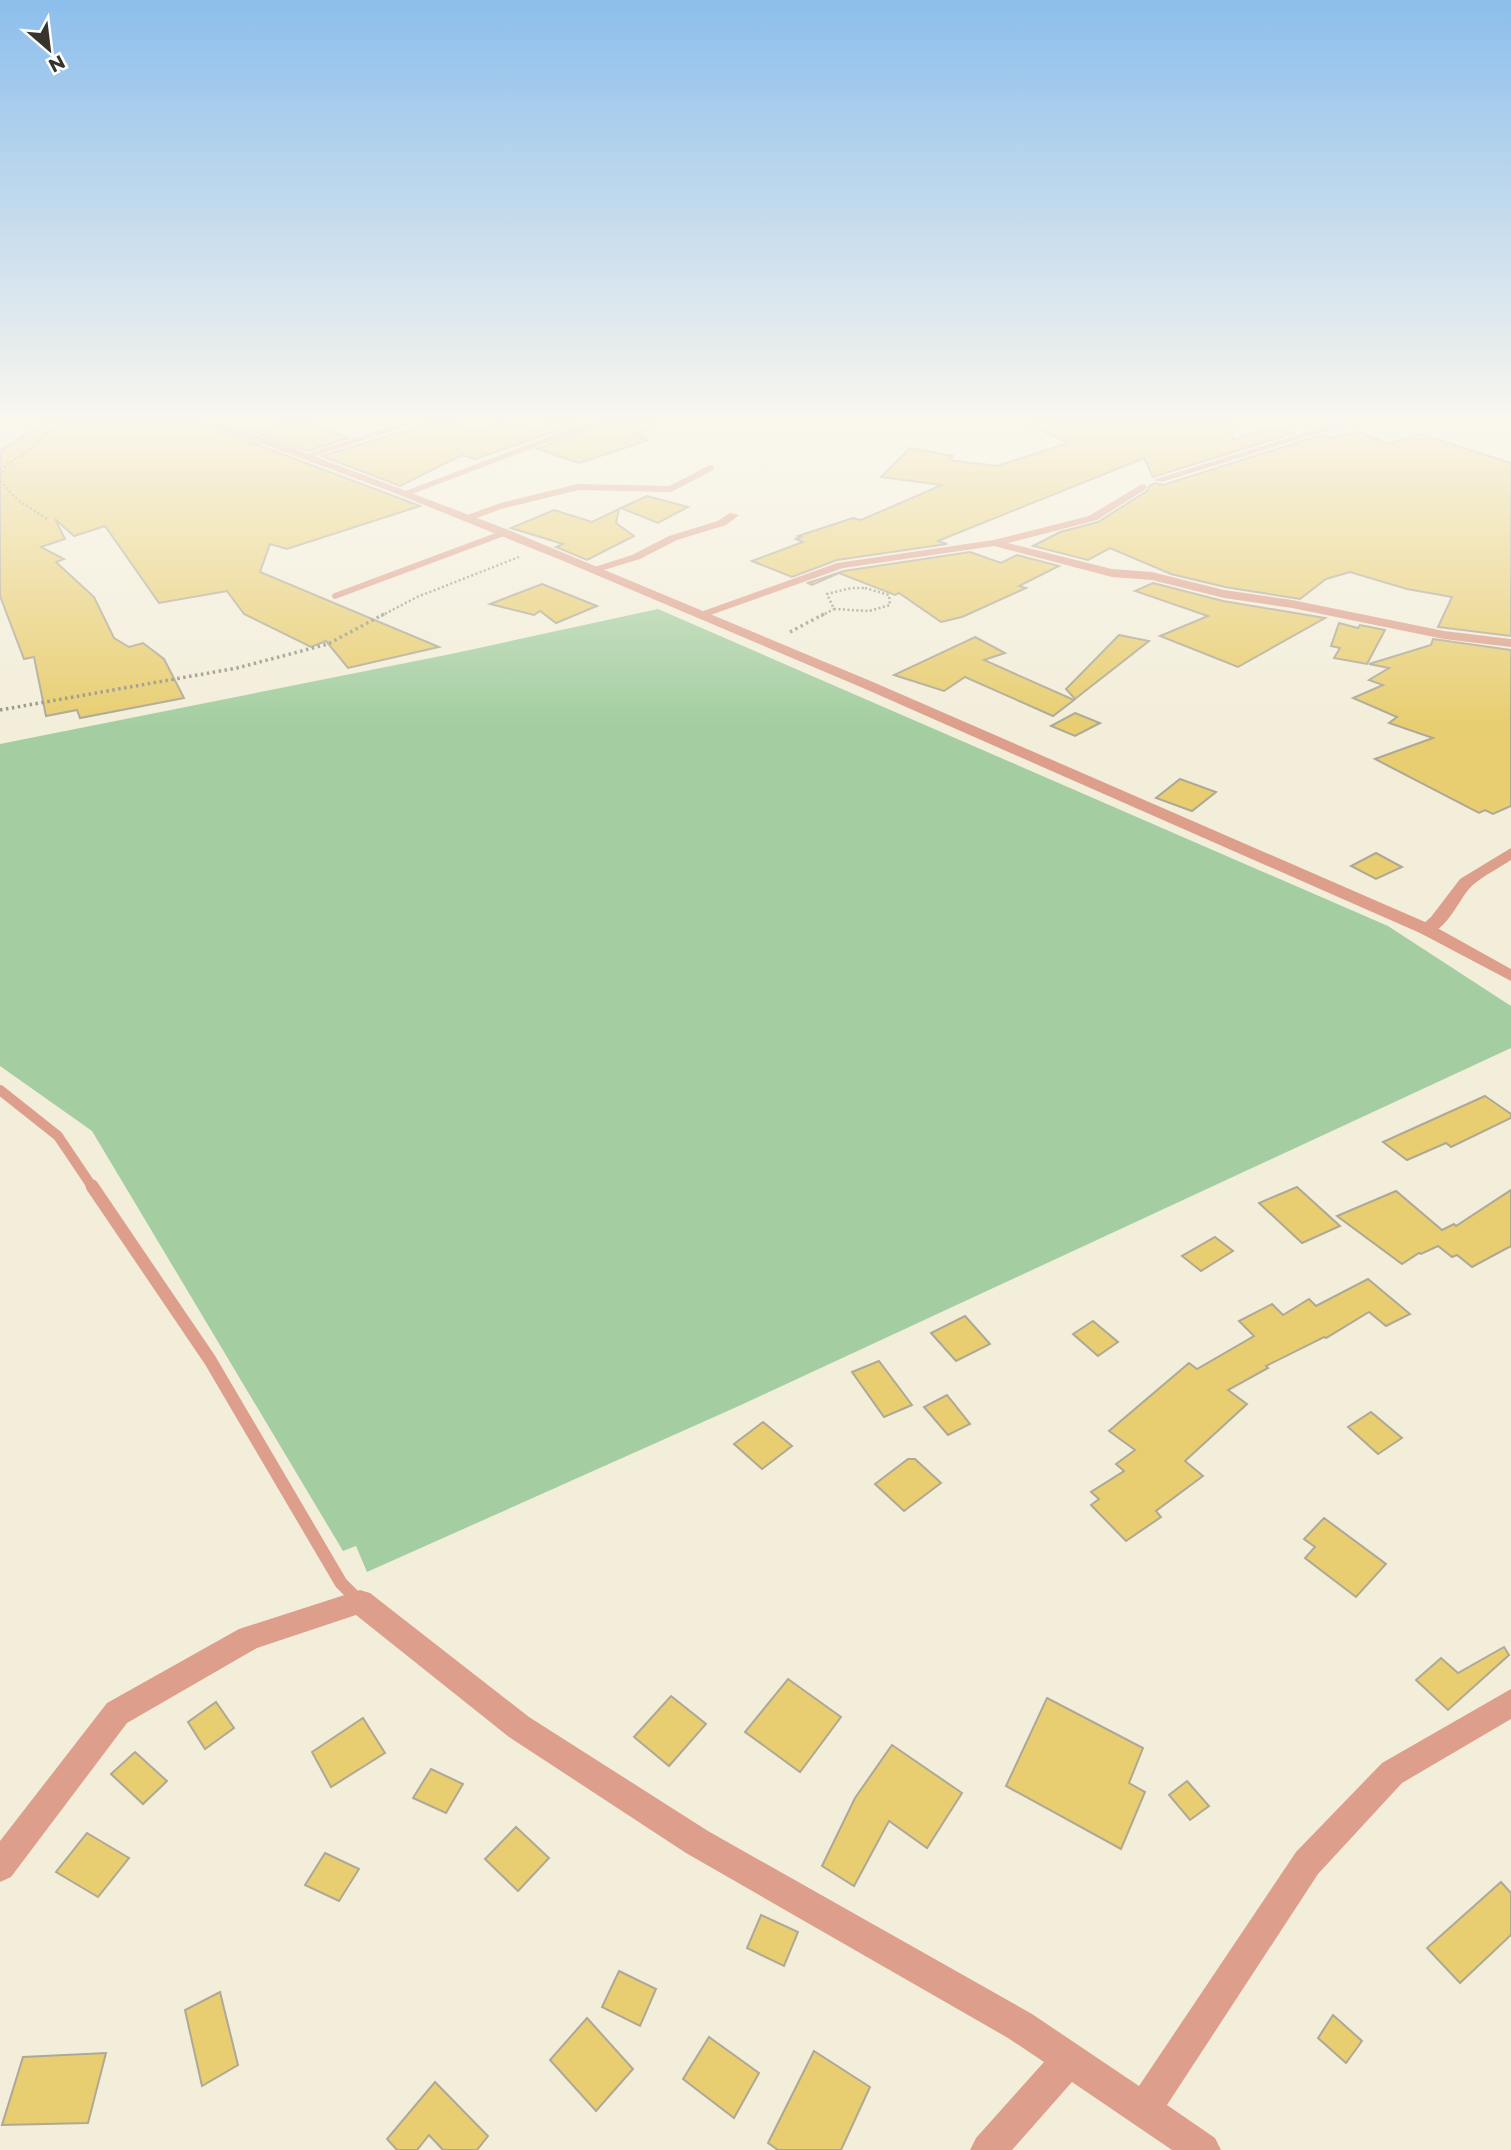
<svg xmlns="http://www.w3.org/2000/svg" width="1511" height="2150" font-family="Montserrat,sans-serif">
<rect width="100%" height="100%" fill="#f3eeda"/>
<!-- green -->
<path fill="#a4cea1" d="M658,609l730,317 123,80v42l-770,357 -374,167 -11,-26 -13,5 -251,-420 -92,-65v-322l451,-90z"/>
<!-- building -->
<g fill="#e8ce71" stroke="#aea896" stroke-width="2">
<path d="M42,424h164l2,2 212,80 -133,43 -17,-5 -10,28 179,75 -91,21 -22,-27 -15,6 -67,-33 -17,-23 -68,12 -54,-77 -31,10 -19,-17 10,20 -24,8 23,12 -8,3 38,35 20,41 15,9 14,-4 21,16 20,39 -104,20 -3,-8 -31,6 -12,-59 -10,2 -24,-63v-145z"/>
<path d="M282,424h33l33,14 -41,13 -55,-20z"/>
<path d="M426,424h31l22,6 13,-6h14l39,6 1,-6h31l-102,35 -13,-4 -62,31 -78,-30z"/>
<path d="M599,424h59l-22,10 11,2 -7,3 9,1 -70,23 -42,-14z"/>
<path d="M1028,424h203l2,16 38,-13 23,6 -141,44 -9,-19 -206,83 9,3 -110,16 -45,17 -40,-16 51,-19 -7,-3 5,-2 -3,-1 55,-18 8,2 81,-35 -61,-8 29,-29 43,8 -4,4 48,6 71,-23z"/>
<path d="M1359,432l30,12 31,-10 91,29v173l-73,-9 14,-30 -45,-8 -57,-17 -24,7 -26,20 -75,-12 -54,-13 -61,-26 -22,12 -55,-14 27,-14 38,-10 49,-31 2,-5 6,-3 8,2 158,-50 11,3z"/>
<path d="M647,496l41,11 -30,16 -37,-15z"/>
<path d="M619,509l-3,14 18,13 -47,24 -31,-13 7,-3 -52,-16 43,-18 38,12z"/>
<path d="M970,552l31,11 16,-8 42,11 -40,20 7,2 -64,29 -21,5 -42,-29 -4,2 -56,-22 -27,12 -4,-2 36,-12z"/>
<path d="M1153,583l70,18 102,17 -87,49 -78,-31 48,-20 -73,-25z"/>
<path d="M542,584l55,22 -41,17 -16,-12 -6,4 -44,-11z"/>
<path d="M1339,623l19,5 2,-3 25,5 -18,34 -33,-6 6,-10 -9,-2z"/>
<path d="M1119,635l30,6 -74,58 -9,-10z"/>
<path d="M975,637l30,16 -21,7 90,40 -21,16 -88,-39 -21,14 -50,-16z"/>
<path d="M1433,639l78,11v156l-18,8 -8,-4 -6,3 -104,-54 58,-21 -44,-15 8,-6 -44,-19 30,-13 -14,-5 20,-12 -20,-4 62,-19z"/>
<path d="M1075,713l25,10 -25,13 -24,-10z"/>
<path d="M1180,779l36,13 -24,19 -36,-13z"/>
<path d="M1376,853l26,14 -26,12 -25,-13z"/>
<path d="M1485,1096l26,18v4l-60,29 -5,-4 -39,17 -24,-18z"/>
<path d="M1297,1187l43,39 -38,17 -43,-40z"/>
<path d="M1511,1190v56l-39,21 -15,-12 -5,2 -14,-11 -17,8 -2,-1 -17,11 -65,-48 59,-25 46,39 12,-6 2,2z"/>
<path d="M1215,1237l18,14 -32,20 -19,-15z"/>
<path d="M1368,1279l42,35 -24,12 -17,-14 -43,26 -2,-1 -58,29 2,2 -40,22 19,14 -62,57 18,15 -47,35 5,6 -35,24 -35,-36 8,-6 -8,-7 33,-21 -8,-7 19,-14 -26,-19 80,-68 8,6 57,-33 -15,-15 33,-17 11,11 26,-16 7,7z"/>
<path d="M965,1316l25,28 -34,17 -25,-28z"/>
<path d="M1093,1321l25,21 -20,14 -25,-22z"/>
<path d="M879,1361l33,44 -28,12 -32,-45z"/>
<path d="M947,1395l23,29 -22,11 -24,-28z"/>
<path d="M1371,1412l31,26 -24,16 -30,-27z"/>
<path d="M763,1422l29,24 -30,23 -28,-25z"/>
<path d="M908,1459h7l26,24 -37,28 -29,-27z"/>
<path d="M1324,1518l62,46 -30,33 -51,-39 10,-11 -11,-8z"/>
<path d="M1504,1647l5,8 -61,55 -32,-30 25,-22 17,15z"/>
<path d="M788,1679l53,38 -41,55 -55,-40z"/>
<path d="M671,1696l35,28 -37,42 -35,-29z"/>
<path d="M1047,1698l96,50 -14,35 16,9 -24,57 -115,-63z"/>
<path d="M216,1702l18,26 -29,21 -17,-27z"/>
<path d="M363,1718l22,35 -54,34 -19,-35z"/>
<path d="M892,1745l70,48 -35,55 -38,-27 -35,65 -32,-20 33,-68z"/>
<path d="M135,1752l32,29 -24,23 -32,-30z"/>
<path d="M431,1769l32,15 -17,29 -33,-15z"/>
<path d="M1187,1781l22,25 -19,14 -21,-25z"/>
<path d="M516,1827l33,31 -31,33 -33,-32z"/>
<path d="M87,1833l42,25 -31,39 -42,-25z"/>
<path d="M325,1853l34,16 -20,32 -34,-16z"/>
<path d="M1501,1882l10,11v42l-51,48 -33,-35z"/>
<path d="M761,1915l37,17 -14,34 -37,-18z"/>
<path d="M619,1971l37,18 -16,37 -38,-19z"/>
<path d="M220,1992l18,73 -36,21 -17,-76z"/>
<path d="M1333,2015l29,26 -16,22 -28,-25z"/>
<path d="M587,2018l46,51 -37,42 -46,-51z"/>
<path d="M709,2037l50,36 -25,45 -51,-39z"/>
<path d="M814,2051l56,36 -29,63h-63l-10,-7z"/>
<path d="M106,2053l-18,70 -86,2 21,-68z"/>
<path d="M435,2082l53,54 -11,14h-34l-14,-15 -12,15h-20l-10,-11z"/>
</g>
<g fill="none" stroke-linecap="round" stroke-linejoin="round">
<!-- path-far1 -->
<g stroke="#999687" stroke-width="2.5" stroke-dasharray="2 2.5" stroke-linecap="butt">
<path d="M0,476l6,-11 23,-15 28,-26"/>
<path d="M0,481l19,20 28,18"/>
<path d="M865,588l24,7 1,10 -21,6 -35,-2 -7,-15 24,-6z"/>
<path d="M381,616l36,-19 102,-40"/>
<path d="M821,616l13,-7"/>
</g>
<!-- path -->
<g stroke="#999687" stroke-width="3.5" stroke-dasharray="2.5 3.5" stroke-linecap="butt">
<path d="M790,632l34,-18"/>
<path d="M0,710l237,-42 91,-24 56,-30"/>
</g>
<!-- service-far2 -->
<g stroke="#dd9f8c" stroke-width="6">
<path d="M468,518l33,-12 77,-19 92,2 41,-21"/>
<path d="M335,596l169,-63"/>
</g>
<!-- service-far1 -->
<path stroke="#dd9f8c" stroke-width="10" d="M0,1090l58,46 35,52"/>
<!-- service -->
<path stroke="#dd9f8c" stroke-width="13" d="M92,1186l118,174 131,223 19,19"/>
<!-- minor -->
<g fill="#dd9f8c" fill-rule="evenodd">
<path d="M399,424h14l-101,33 -9,-2z"/>
<path d="M583,424h13l-187,71 -9,-2z"/>
<path d="M1333,424h14l-185,58 -9,-2z"/>
<path d="M1142,484l4,1v4l-49,31 -89,23 104,26 40,3 72,18 68,10 152,31 67,8v8l-67,-8 -152,-31 -68,-10 -72,-18 -40,-3 -118,-31 -151,22 -138,49 -4,1 -6,-4 142,-51 157,-23 95,-24z"/>
<path d="M730,513l9,2 -13,10 -49,15 -37,19 -46,14 -6,-4 44,-14 37,-19 49,-15z"/>
<path d="M1511,848v12c-12,8 -26,15 -37,24 -16,13 -28,55 -54,49l-3,-4 14,-12 29,-38z"/>
<path d="M360,1590l10,3 159,124 179,114 324,183 107,72 157,-234 86,-89 129,-74v30l-109,64 -84,91 -151,231 48,33 6,12h-49l-100,-68 -60,68h-42l6,-12 68,-76 -36,-24 -322,-185 -177,-116 -153,-122 -99,33 -130,75 -116,154 -11,5v-41l107,-138 132,-74z"/>
</g>
<!-- tertiary -->
<path fill="#dd9f8c" fill-rule="evenodd" d="M209,424h13l55,18 234,89 362,151 559,243 79,44v12l-91,-48 -557,-245 -302,-128 -174,-70z"/>
</g>
<!-- sky -->
<linearGradient id="sky" x2="0" y2="1"><stop stop-color="#8cbeec"/><stop offset="0.58" stop-color="#faf7ee"/><stop offset="1" stop-color="#faf7ee" stop-opacity="0"/></linearGradient>
<rect width="1511" height="725" fill="url(#sky)"/>
<!-- north arrow -->
<g transform="translate(49 49) rotate(152)" stroke="#ffffff" stroke-width="5" paint-order="stroke">
<path d="M0-5L12 26L0 18L-12 26Z" fill="#36342c"/>
<text y="-10" font-size="19" font-weight="bold" text-anchor="middle" fill="#36342c">N</text>
</g>
</svg>
